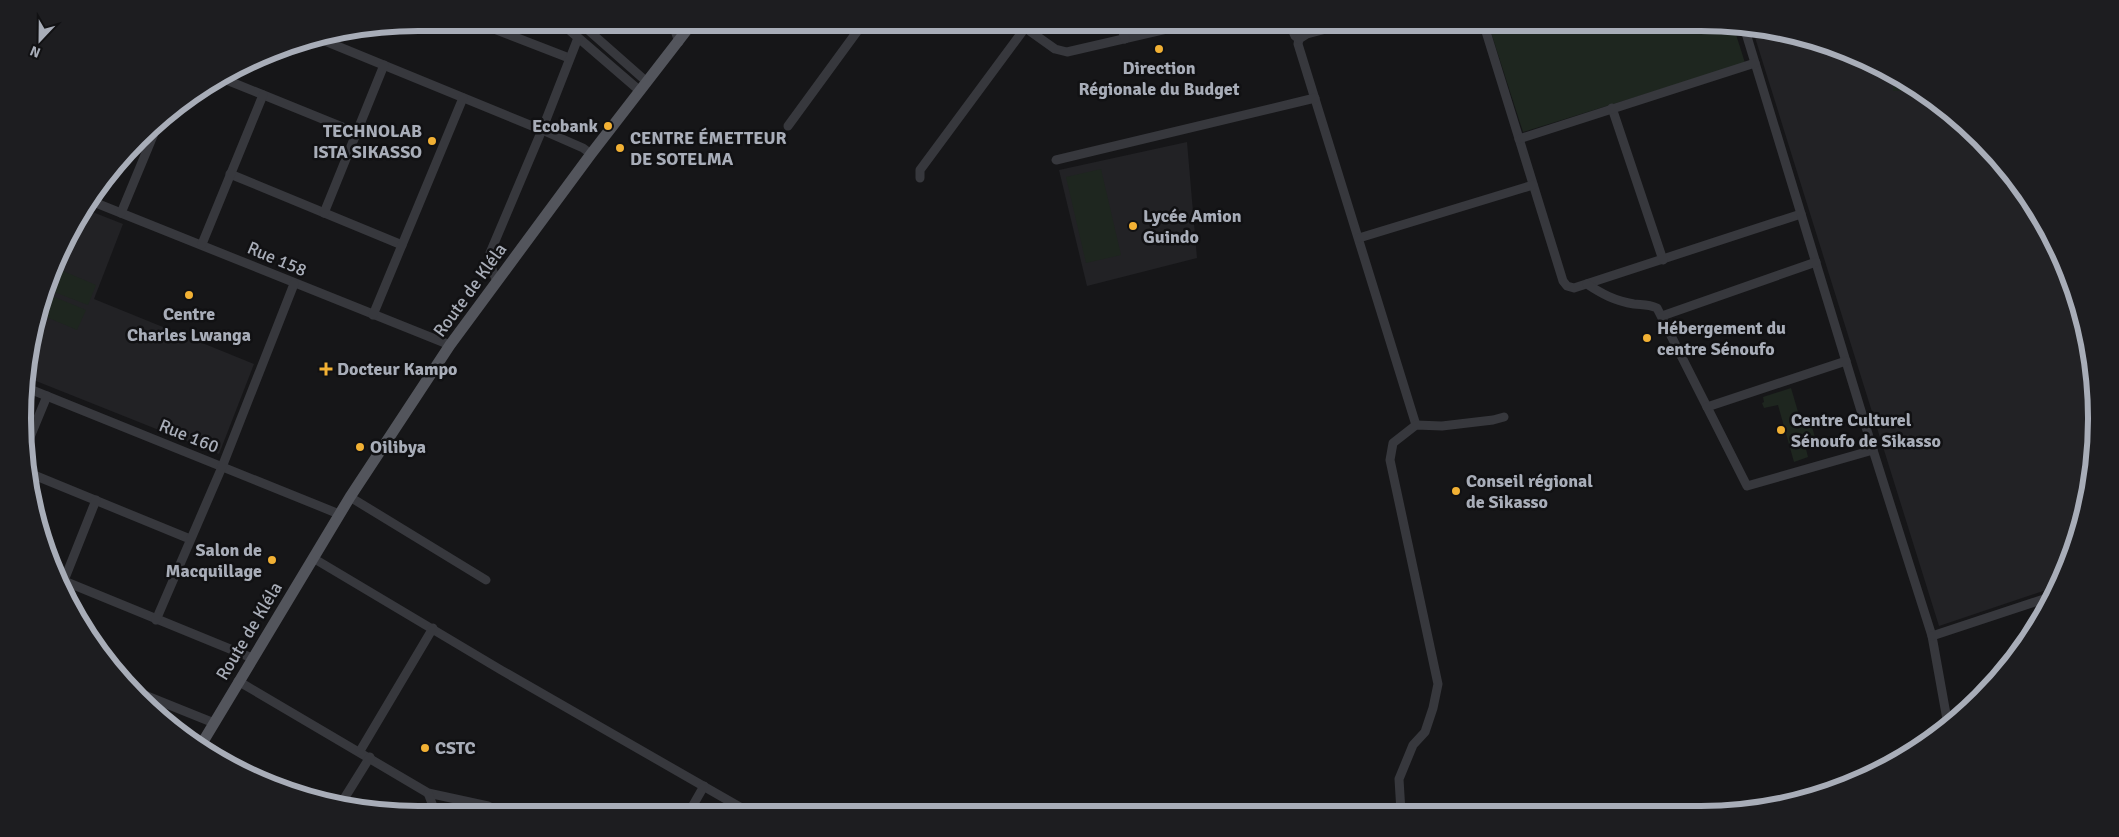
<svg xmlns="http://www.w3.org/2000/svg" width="2119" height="837" font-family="Signika,sans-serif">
<rect width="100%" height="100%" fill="#161618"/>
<!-- built -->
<g fill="#222225">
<path d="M1753,31l75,12 70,32 63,46 53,56 42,66 27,73 13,76 -3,78 -17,76 -21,41 -116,39z"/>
<path d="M1187,142l10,116 -110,28 -28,-116z"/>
<path d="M85,209l38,15 -29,75 160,65 -35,90 -193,-77v-10l18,-76 31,-70z"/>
</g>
<!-- green -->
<g fill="#1e261f">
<path d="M1488,23h213l33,5 11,35 -222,69z"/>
<path d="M1893,73l26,17 -26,1z"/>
<path d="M1101,169l20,86 -35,8 -20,-86z"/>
<path d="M63,271l33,14 -8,20 -34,-13z"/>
<path d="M52,296l34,14 -9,20 -33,-14z"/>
<path d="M1791,388l10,34 9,-3 7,26 -11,4 2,8 -14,5 -16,-57 -14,3 -2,-5 2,-1 -1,-5z"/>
</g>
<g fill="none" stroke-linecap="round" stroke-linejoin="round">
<!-- minor -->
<g stroke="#37383d" stroke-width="9">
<path d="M476,22l93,36"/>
<path d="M560,22l80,69"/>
<path d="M579,22l68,60"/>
<path d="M672,22l7,20"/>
<path d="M1017,22l38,27 12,3 130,-30"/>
<path d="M1120,22l5,17"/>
<path d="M1289,22l6,14 4,3 -1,5 118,381"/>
<path d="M1483,22l80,259 4,5 7,2 227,-74"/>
<path d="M1745,30l128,420 59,186 16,89"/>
<path d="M320,39l222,91 41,18 8,6"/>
<path d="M1299,39l8,-5 46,-12"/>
<path d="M219,77l138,56"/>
<path d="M1612,108l51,152"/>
<path d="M788,126l76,-104"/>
<path d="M1519,139l236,-76"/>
<path d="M1056,160l259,-62"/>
<path d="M230,174l172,71"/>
<path d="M920,178v-8l105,-142"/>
<path d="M91,201l359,144"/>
<path d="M121,213l39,-94"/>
<path d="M324,213l60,-148"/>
<path d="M1359,238l174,-53"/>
<path d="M202,244l61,-149"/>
<path d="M497,282l-5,-13 -2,-16 52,-123 36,-92"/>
<path d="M1587,284c15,10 28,17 47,20 8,1 14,0 23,4l90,178 126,-36"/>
<path d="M373,315l90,-217"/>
<path d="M1662,316l154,-54"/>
<path d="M27,388l312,126"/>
<path d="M1707,407l139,-46"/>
<path d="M28,442l19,-46"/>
<path d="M29,473l161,66"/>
<path d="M350,497l136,83"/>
<path d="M313,558l188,112 251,144"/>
<path d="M64,581l188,77"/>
<path d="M63,583l33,-83"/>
<path d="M156,620l66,-153 72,-183"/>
<path d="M1932,636l118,-39"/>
<path d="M238,681l190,112 60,13 16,8"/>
<path d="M132,690l82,33"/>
<path d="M360,751l73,-123"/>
<path d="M428,793l8,21"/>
<path d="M342,802l28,-45"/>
<path d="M1401,812l-2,-33 14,-34 12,-13 8,-24 5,-24 -48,-224 3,-17 23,-18 26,1 51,-6 11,-3"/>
<path d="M688,814l16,-28"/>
</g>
<!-- major -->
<path stroke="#53555c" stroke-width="11" d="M201,745l149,-248 100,-152 141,-191 102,-132"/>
</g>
<!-- markers -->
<g fill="#f2b134" stroke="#111113" stroke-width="2">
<circle cx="1159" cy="49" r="5"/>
<circle cx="608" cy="126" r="5"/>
<circle cx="432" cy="141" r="5"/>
<circle cx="620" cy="148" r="5"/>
<circle cx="1133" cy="226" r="5"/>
<circle cx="189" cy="295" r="5"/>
<circle cx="1647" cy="338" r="5"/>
<path d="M323.5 361.5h5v5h5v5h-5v5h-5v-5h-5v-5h5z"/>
<circle cx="1781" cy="430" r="5"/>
<circle cx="360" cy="447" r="5"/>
<circle cx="1456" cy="491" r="5"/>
<circle cx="272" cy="560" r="5"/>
<circle cx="425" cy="748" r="5"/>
</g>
<g text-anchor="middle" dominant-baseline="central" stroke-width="5" stroke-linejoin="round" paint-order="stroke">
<!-- poi labels -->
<g font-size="18" font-weight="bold" fill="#a8adb8" stroke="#111113" text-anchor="start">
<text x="1159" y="68" text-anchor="middle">Direction<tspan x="1159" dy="21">Régionale du Budget</tspan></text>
<text x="598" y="126" text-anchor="end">Ecobank</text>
<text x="422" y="131" text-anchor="end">TECHNOLAB<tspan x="422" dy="21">ISTA SIKASSO</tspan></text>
<text x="630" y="138">CENTRE ÉMETTEUR<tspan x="630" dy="21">DE SOTELMA</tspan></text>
<text x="1143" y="216">Lycée Amion<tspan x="1143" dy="21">Guindo</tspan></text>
<text x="189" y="314" text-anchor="middle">Centre<tspan x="189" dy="21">Charles Lwanga</tspan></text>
<text x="1657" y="328">Hébergement du<tspan x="1657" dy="21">centre Sénoufo</tspan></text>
<text x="337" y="369">Docteur Kampo</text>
<text x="1791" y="420">Centre Culturel<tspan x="1791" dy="21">Sénoufo de Sikasso</tspan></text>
<text x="370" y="447">Oilibya</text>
<text x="1466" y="481">Conseil régional<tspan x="1466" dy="21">de Sikasso</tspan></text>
<text x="262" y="550" text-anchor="end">Salon de<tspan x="262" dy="21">Macquillage</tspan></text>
<text x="435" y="748">CSTC</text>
</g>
<!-- street labels -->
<g font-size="18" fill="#a8adb8" stroke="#111113">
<text transform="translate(277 259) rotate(23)">Rue 158</text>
<text transform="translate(470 290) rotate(-54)">Route de Kléla</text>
<text transform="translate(189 436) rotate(22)">Rue 160</text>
<text transform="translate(249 631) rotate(-59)">Route de Kléla</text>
</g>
</g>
<!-- crop -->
<path d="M0 0H2119V837H0ZM418 31H1701A387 387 0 0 1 2088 418V419A387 387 0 0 1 1701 806H418A387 387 0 0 1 31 419V418A387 387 0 0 1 418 31Z" fill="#1d1d20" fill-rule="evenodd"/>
<path fill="none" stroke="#a8adb8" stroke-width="6" d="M418 31H1701A387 387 0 0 1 2088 418V419A387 387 0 0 1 1701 806H418A387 387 0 0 1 31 419V418A387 387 0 0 1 418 31Z"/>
<!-- north arrow -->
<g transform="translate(40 40) rotate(202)" stroke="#111113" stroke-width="4" paint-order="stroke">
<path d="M0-4L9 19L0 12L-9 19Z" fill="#a8adb8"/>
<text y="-8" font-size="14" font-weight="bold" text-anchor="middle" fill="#a8adb8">N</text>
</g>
</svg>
